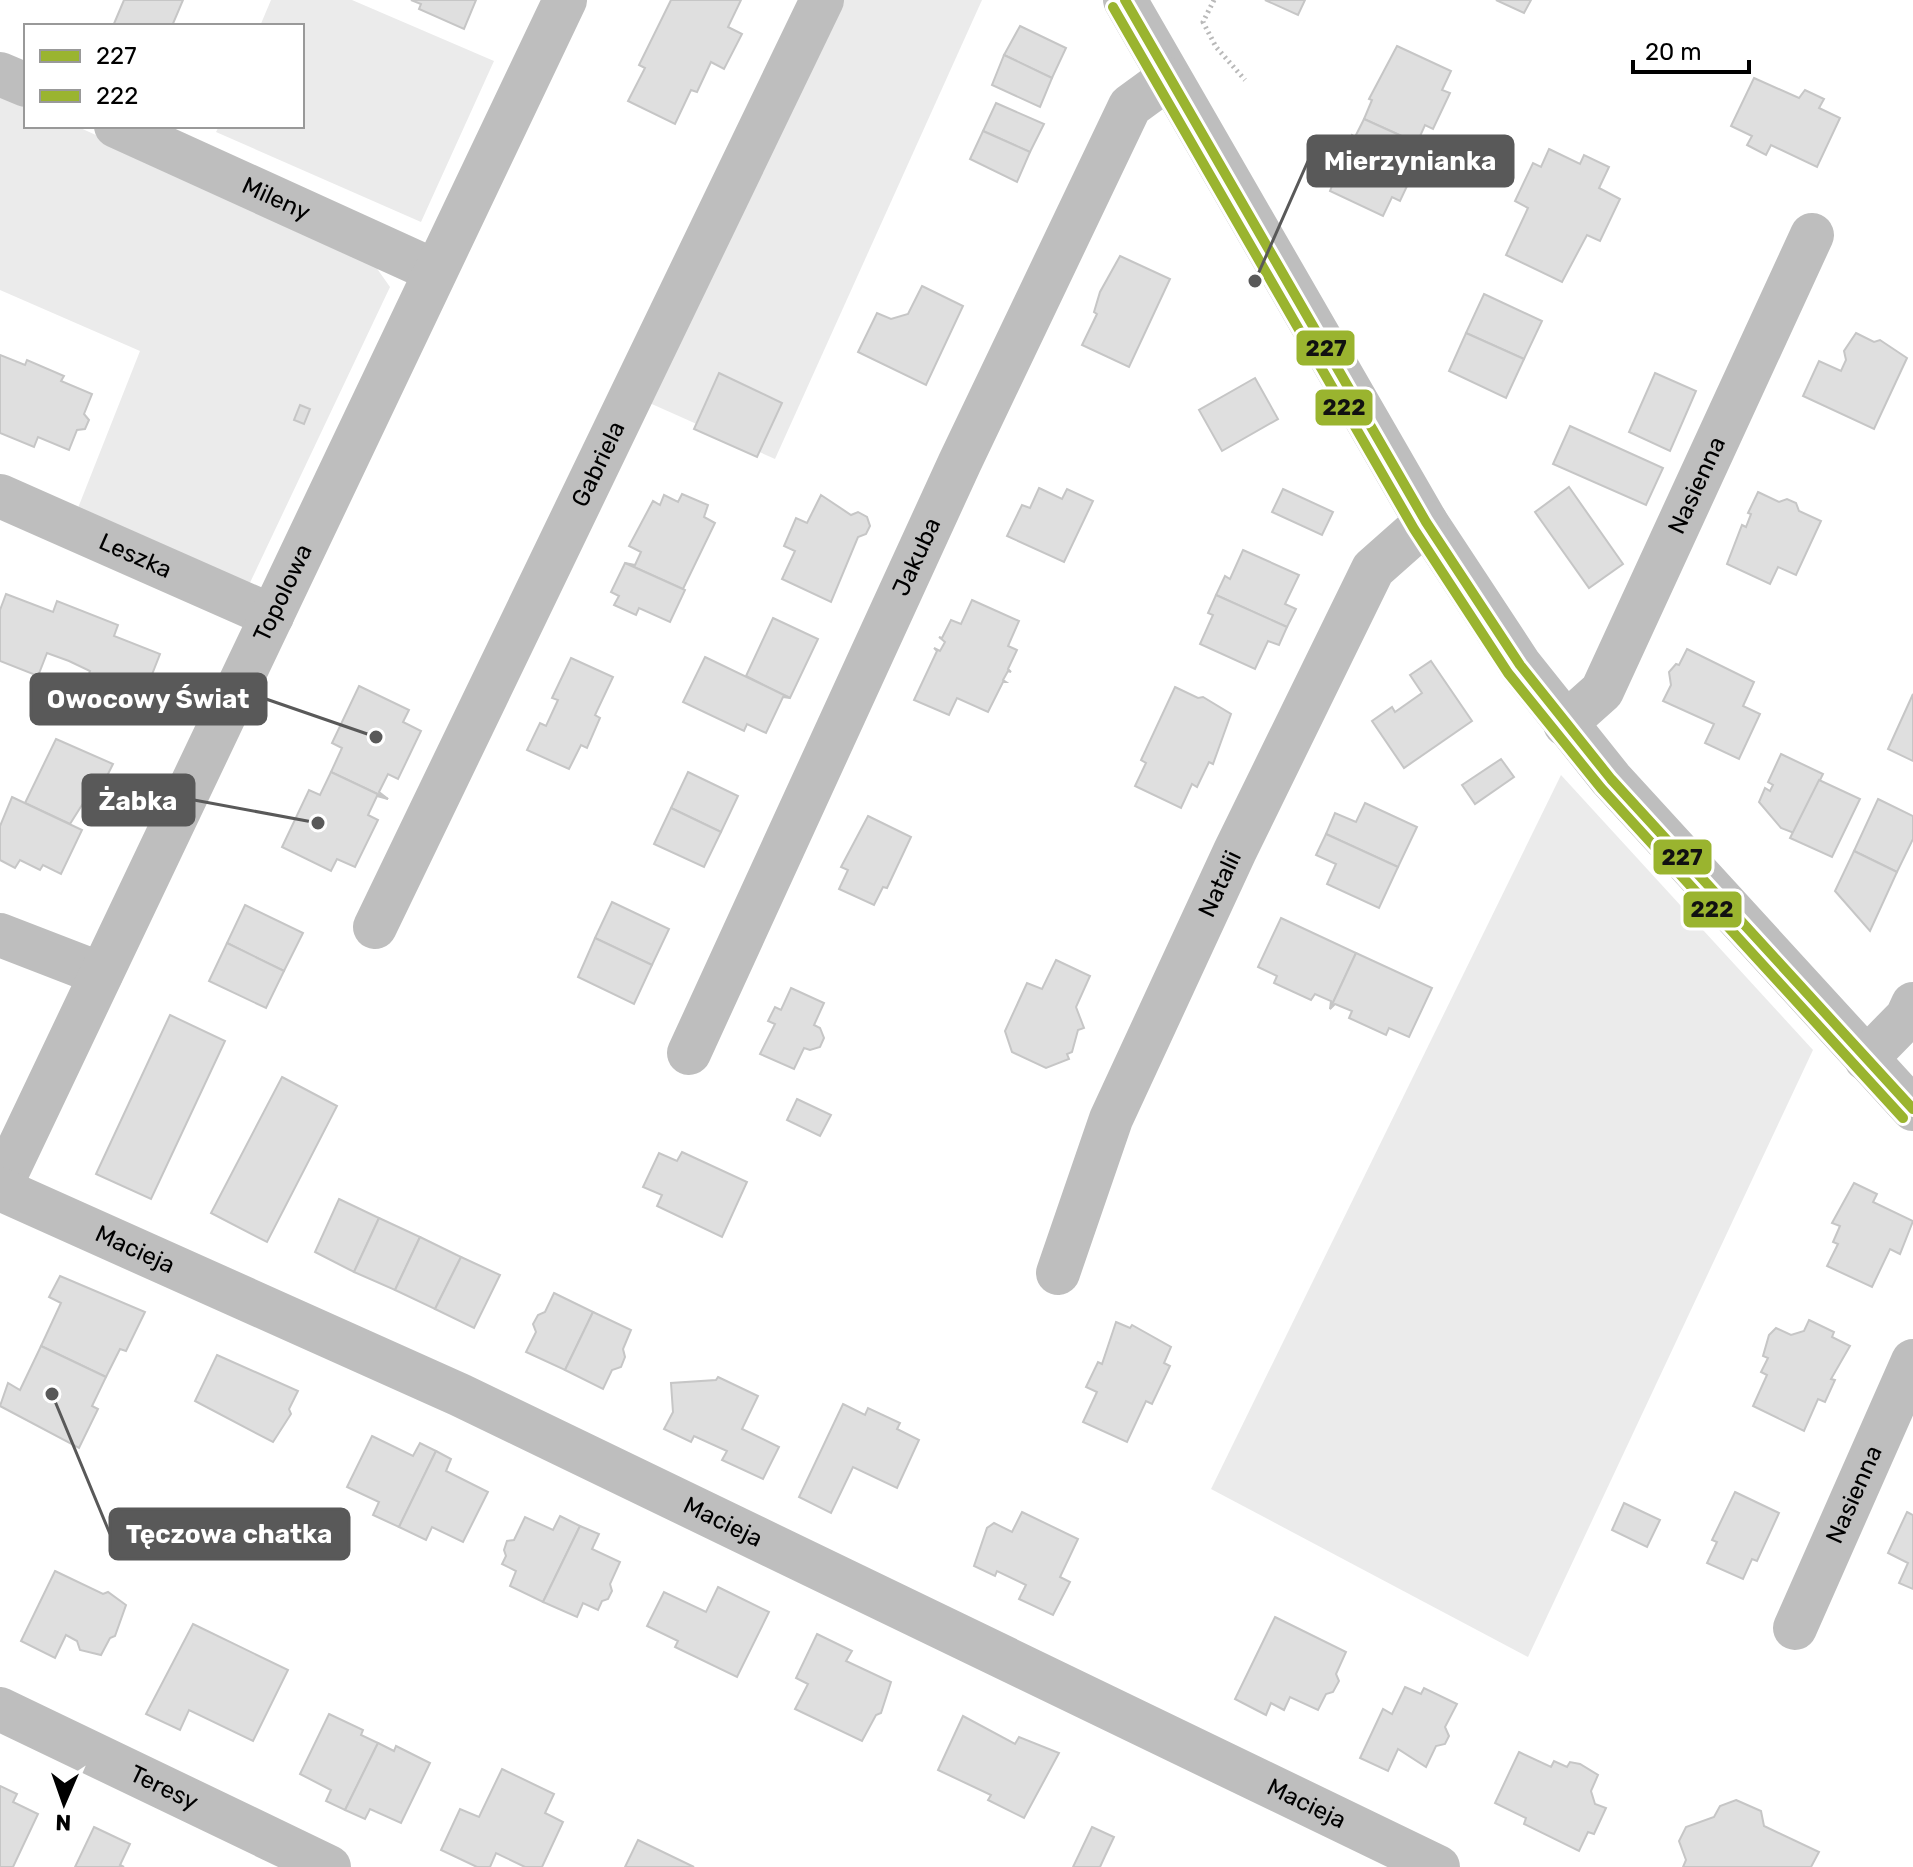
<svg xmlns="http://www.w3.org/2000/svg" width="1913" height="1867" font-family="Rubik,sans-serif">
<rect width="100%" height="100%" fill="#fff"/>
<!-- green -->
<g fill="#ebebeb">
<path d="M271,0h81l142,61 -73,161 -205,-90 3,-6h83v-100h-42z"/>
<path d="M843,0h139l-207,459 -130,-58z"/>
<path d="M0,91l26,12v23h50l295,134 19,27 -143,302 -171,-76 64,-162 -140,-61z"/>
<path d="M1561,775l252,275 -285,607 -317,-168z"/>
</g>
<!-- building -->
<g fill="#dfdfdf" stroke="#c6c6c6" stroke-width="2">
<path d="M124,0h59l-11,26h-59z"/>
<path d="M411,0h65l-12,29 -45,-20 2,-5z"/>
<path d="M671,0h70l-13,27 14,7 -18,35 -13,-7 -14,30 -6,-2 -16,34 -47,-23 17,-33 -6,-3z"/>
<path d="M1265,0h40l-7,15z"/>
<path d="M1496,0h35l-7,13z"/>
<path d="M1020,26l46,22 -14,30 -48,-23z"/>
<path d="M1397,46l54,25 -9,19 8,3 -17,36 -8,-4 -8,18 -53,-24 8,-19 -3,-1z"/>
<path d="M1004,55l48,23 -12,29 -48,-22z"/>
<path d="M1754,78l45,20 6,-8 19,9 -5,9 21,10 -23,49 -46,-22 -5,10 -19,-10 5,-9 -21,-10z"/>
<path d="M996,103l48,21 -14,28 -47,-21z"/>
<path d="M1364,119l53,24 -8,18 8,4 -17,36 -8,-4 -9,19 -53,-25 22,-56 3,2z"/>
<path d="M983,131l47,21 -13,30 -47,-23z"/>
<path d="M1549,149l31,15 4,-9 25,12 -10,21 21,11 -20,42 -13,-6 -25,47 -56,-27 22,-47 -13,-7 18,-38 8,4z"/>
<path d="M1120,256l50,23 -41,88 -47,-22 15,-31 -3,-2 6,-20z"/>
<path d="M922,286l41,20 -37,79 -68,-33 19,-39 14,6 17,-5z"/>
<path d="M1484,294l58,27 -18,38 -58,-26z"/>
<path d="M1466,333l58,26 -18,39 -57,-27z"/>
<path d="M1856,333l18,9 6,-2 27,18 -33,71 -71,-33 16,-35 22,10 5,-11 -2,-9z"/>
<path d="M0,355l25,10 2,-5 37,16 -3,5 31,13 -8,20 5,6 -4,9 -8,1 -8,20 -31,-13 -4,10 -34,-14z"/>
<path d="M719,373l63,30 -25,54 -63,-28z"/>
<path d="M1655,373l41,18 -26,60 -41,-19z"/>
<path d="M1255,378l23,41 -56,32 -23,-41z"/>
<path d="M300,405l10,4 -6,15 -10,-4z"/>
<path d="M1570,426l93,42 -17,37 -93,-41z"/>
<path d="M1569,487l54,77 -34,24 -54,-76z"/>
<path d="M1039,488l23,11 5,-10 26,12 -29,61 -57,-26 15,-31 8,3z"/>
<path d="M1283,489l50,23 -11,23 -50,-23z"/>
<path d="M1758,492l21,10 8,-3 9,4 3,8 22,10 -25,54 -18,-8 -8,17 -43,-20 15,-39 4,2 5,-13 -3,-1z"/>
<path d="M682,494l26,11 -4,12 11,6 -32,66 -58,-26 10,2 6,-13 -12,-6 24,-45 7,4 4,-10 14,7z"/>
<path d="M821,495l30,20 7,-3 9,5 3,9 -4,8 -8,3 -27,65 -49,-23 13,-28 -11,-5 12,-28 11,5z"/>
<path d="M1243,550l56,25 -14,29 11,5 -9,18 -71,-32 9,-19 5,3z"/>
<path d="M625,563l60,27 -15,32 -31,-14 -3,7 -22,-10 5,-9 -8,-4z"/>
<path d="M6,594l47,18 4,-11 61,24 -4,11 46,18 -24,61 -54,-22 8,-22 -21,-10 -22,-8 -9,23 -38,-15v-51z"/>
<path d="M1216,595l71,32 -8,18 -11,-4 -13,28 -55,-25 13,-29 -5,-2z"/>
<path d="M972,600l47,21 -11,25 9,4 -9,19 3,3 -3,-1 -5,9 3,2h-3l-15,30 -31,-14 -8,17 -35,-15 23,-49 -3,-3 6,3 5,-9 -6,-5 3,1 9,-18 10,4z"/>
<path d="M773,618l45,21 -28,59 -44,-22z"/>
<path d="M1687,649l67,33 -11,24 17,8 -21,45 -34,-16 9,-19 -51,-23 8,-16 -2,-13 7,-8 3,1z"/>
<path d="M705,657l85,41 -7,-1 -17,36 -19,-9 -3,7 -61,-29z"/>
<path d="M571,658l42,19 -18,38 5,3 -13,30 -6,-3 -12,24 -42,-19 13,-27 6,3 12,-26 -6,-2z"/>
<path d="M1431,661l41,60 -68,47 -32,-47 20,-14 3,5 27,-19 -12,-18z"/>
<path d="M359,686l50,24 -6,12 18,9 -23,48 -10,-5 -9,18 9,7 -57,-27 11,-24 -10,-5z"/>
<path d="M1175,687l23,11 5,-1 28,17 -18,50 -4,-2 -12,25 -5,-3 -11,24 -46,-22 11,-23 -5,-3z"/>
<path d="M1913,694v67l-25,-12z"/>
<path d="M56,739l57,25 -14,28 -7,-3 -22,35 -45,-21z"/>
<path d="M1781,754l42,20 -29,59 -13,-5 -22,-26 6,-14 5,3 3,-6 -5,-3z"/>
<path d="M1501,759l13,18 -39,27 -13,-19z"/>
<path d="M331,772l57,27 -11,-3 -9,19 10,5 -23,47 -18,-8 -6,12 -49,-24 27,-57 11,5z"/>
<path d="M688,772l50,24 -17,36 -50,-24z"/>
<path d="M1819,780l41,19 -28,58 -42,-19z"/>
<path d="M12,797l70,33 -21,44 -18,-9 -3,5 -20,-10 -5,8 -15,-8v-34z"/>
<path d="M1878,799l35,17v23l-16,33 -43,-21z"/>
<path d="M1365,803l52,24 -19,40 -72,-33 9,-21 21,9z"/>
<path d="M671,808l50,24 -17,35 -50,-23z"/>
<path d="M868,816l43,21 -24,51 -4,-1 -9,18 -35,-16 9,-19 -7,-3z"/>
<path d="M1326,834l72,33 -19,41 -52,-24 9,-20 -20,-9z"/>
<path d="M1854,851l43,21 -27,59 -35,-40z"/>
<path d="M612,902l57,27 -17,36 -57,-27z"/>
<path d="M245,905l58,28 -19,38 -57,-28z"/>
<path d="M1281,918l75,35 -26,56 1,-8 -16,-7 -4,6 -37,-17 3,-7 -19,-9z"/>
<path d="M595,938l57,27 -18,39 -56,-27z"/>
<path d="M227,943l57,28 -18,37 -57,-27z"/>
<path d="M1356,953l76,35 -23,49 -20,-9 -3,7 -37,-17 3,-7 -17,-7 -5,5z"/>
<path d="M1056,960l34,16 -14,31 8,21 -6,2 -6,22 -5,2 2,5 -23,9 -34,-16 -7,-21 22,-48 15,6z"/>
<path d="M791,988l33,15 -10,22 6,3 4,10 -4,9 -10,3 -6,-2 -10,21 -34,-15 15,-30 -7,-3 7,-14 6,3z"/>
<path d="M170,1015l55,26 -74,158 -55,-25z"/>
<path d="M282,1077l55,29 -70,136 -56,-29z"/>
<path d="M797,1099l34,16 -11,21 -33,-16z"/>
<path d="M682,1152l65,30 -25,55 -65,-31 5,-11 -19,-8 16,-34 18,8z"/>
<path d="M1854,1183l23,11 -4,8 40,19 -13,33 -10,-5 -18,38 -45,-21 11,-22 -5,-2 7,-16 -8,-3z"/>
<path d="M339,1199l40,19 -25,54 -39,-20z"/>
<path d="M379,1218l41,19 -25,53 -41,-18z"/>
<path d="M420,1237l41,20 -26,52 -40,-19z"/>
<path d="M461,1257l39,18 -26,53 -39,-19z"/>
<path d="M60,1276l85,36 -19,39 -6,-2 -14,28 -65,-31 20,-43 -12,-6z"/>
<path d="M554,1293l39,19 -28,58 -39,-18 10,-20 -3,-8 5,-9 7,-3z"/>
<path d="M593,1312l38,18 -8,19 2,8 -4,10 -9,3 -9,19 -38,-19z"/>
<path d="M1809,1320l25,12 -2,5 18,9 -19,33 4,1 -10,22 -7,-3 -14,32 -51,-25 14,-31 -6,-3 7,-14 -5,-2 6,-21 7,-7 15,7 13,-4z"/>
<path d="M1116,1322l14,6 2,-3 39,22 -7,16 6,3 -18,38 -6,-3 -19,41 -44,-20 14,-30 -11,-5 12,-25 4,2z"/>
<path d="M41,1346l65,31 -14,29 6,3 -19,39 -79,-42 8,-23 12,7z"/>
<path d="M217,1355l81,36 -9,18 2,5 -18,28 -78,-41z"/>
<path d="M718,1377l40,19 -16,33 37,18 -16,32 -41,-19 5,-9 -33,-15 -3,6 -27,-13 9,-17 -2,-29 45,-3z"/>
<path d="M843,1404l22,11 3,-7 32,15 -3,6 22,11 -22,48 -44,-21 -22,46 -32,-16z"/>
<path d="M372,1436l41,20 7,-13 16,8 -37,76 -26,-12 6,-13 -32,-15z"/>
<path d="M436,1451l15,8 -5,12 42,21 -25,50 -31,-15 -6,13 -27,-13z"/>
<path d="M1735,1492l44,21 -22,48 -5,-2 -9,20 -36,-16 10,-21 -5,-2z"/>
<path d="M1624,1503l36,17 -13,27 -35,-17z"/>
<path d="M1022,1512l56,27 -18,38 10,5 -17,33 -34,-16 7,-14 -29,-14 -2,5 -21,-10 13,-38 7,-5 18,9z"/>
<path d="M1907,1512l6,3v74l-14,-6 9,-20 -20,-10z"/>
<path d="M560,1516l20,10 -37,76 -33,-16 6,-15 -14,-7 4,-8 -2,-6 3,-9 7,-1 11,-23 28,13z"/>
<path d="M580,1526l19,8 -7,15 28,13 -10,22 2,7 -4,8 -6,2 -4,9 -15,-7 -6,14 -34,-15z"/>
<path d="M55,1571l48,23 5,-2 18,13 -11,31 -5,2 -9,17 -21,-5 -3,-9 -11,-6 -11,23 -34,-17z"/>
<path d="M718,1587l51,25 -32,65 -62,-30 3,-6 -31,-15 17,-34 42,20z"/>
<path d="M1275,1617l71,35 -10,22 3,7 -6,11 -7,2 -8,16 -28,-13 -6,13 -13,-7 -5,12 -31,-16z"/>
<path d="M193,1624l95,46 -35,71 -64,-31 -9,20 -34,-16z"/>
<path d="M817,1634l35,17 -6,10 45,21 -10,31 -5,2 -14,26 -67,-32 13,-25 -12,-6z"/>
<path d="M1405,1687l16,7 3,-6 33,16 -12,23 4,9 -4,8 -9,2 -10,21 -28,-18 -10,22 -28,-13 23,-49 9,5z"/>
<path d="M329,1714l34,16 -2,5 17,8 -33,67 -19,-9 5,-11 -31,-16z"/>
<path d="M963,1716l52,28 4,-7 40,16 -35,65 -36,-18 3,-5 -53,-25z"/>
<path d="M378,1743l16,8 2,-5 34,17 -29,60 -31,-14 -5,10 -20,-9z"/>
<path d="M1519,1752l32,15 3,-6 13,6 3,-5 10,2 18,11 -7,16 4,13 11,4 -12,26 -6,-2 -9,19 -55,-27 2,-6 -31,-15z"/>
<path d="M502,1769l52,25 -9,19 18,9 -21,45h-17l-29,-14 -6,14h-13l-36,-17 19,-41 19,8z"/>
<path d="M0,1786l17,8 -4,8 25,12 -25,53h-13z"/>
<path d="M1736,1800l25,11 3,15 55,26 -8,15h-128l3,-7 -7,-19 7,-14 28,-10 6,-11z"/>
<path d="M94,1827l36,17 -10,21 4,2h-49z"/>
<path d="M1092,1827l22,10 -9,19 -5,11h-27z"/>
<path d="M638,1840l56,27h-69z"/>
</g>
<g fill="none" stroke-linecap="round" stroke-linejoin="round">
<!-- path -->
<path stroke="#b9b9b9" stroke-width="5" stroke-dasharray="2 4" stroke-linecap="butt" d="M1214,0l-11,22 13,25 29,33"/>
<!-- minor -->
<g stroke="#bebebe" stroke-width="44">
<path d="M1125,0l301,522 94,143 91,114 302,330"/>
<path d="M0,74l26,11"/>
<path id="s1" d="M116,126l319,145"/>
<path id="s2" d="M0,496l272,120"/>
<path id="s3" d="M1565,724l37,-33 210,-456"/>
<path id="s4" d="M375,927l447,-927"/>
<path d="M0,935l101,39"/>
<path id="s5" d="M689,1053l271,-591 170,-356 37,-27"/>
<path d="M1866,1059l41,-42 6,-13"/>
<path id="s6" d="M0,1187l565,-1187"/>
<path id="s7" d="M0,1189l460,206 978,472"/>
<path id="s8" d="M1058,1273l53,-154 124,-268 138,-282 53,-47"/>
<path id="s9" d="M1795,1628l118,-267"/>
<path id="s10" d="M0,1709l329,158"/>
</g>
<!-- bus-1 casing -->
<g stroke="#fff" stroke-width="16">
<path id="bus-1" d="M1125,0l301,522 94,143 91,114 302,330"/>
</g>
<!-- bus-2 casing -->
<g stroke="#fff" stroke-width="16">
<path id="bus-2" d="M1113,7l301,522 94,144 93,115 302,330"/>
</g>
<!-- bus-1 -->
<use href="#bus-1" stroke="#9ab42f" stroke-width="10"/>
<!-- bus-2 -->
<use href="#bus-2" stroke="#9ab42f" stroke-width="10"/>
</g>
<g text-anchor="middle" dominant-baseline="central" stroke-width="6" stroke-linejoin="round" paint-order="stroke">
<!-- street labels -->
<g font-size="24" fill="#000" stroke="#fff">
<text stroke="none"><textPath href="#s1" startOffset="176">Mileny</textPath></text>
<text stroke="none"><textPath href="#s4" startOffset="514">Gabriela</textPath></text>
<text stroke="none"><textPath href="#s3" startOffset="276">Nasienna</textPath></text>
<text stroke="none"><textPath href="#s2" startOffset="148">Leszka</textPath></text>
<text stroke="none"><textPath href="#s5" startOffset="546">Jakuba</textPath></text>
<text stroke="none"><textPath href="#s6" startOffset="658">Topolowa</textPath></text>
<text stroke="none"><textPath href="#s8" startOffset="422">Natalii</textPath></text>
<text stroke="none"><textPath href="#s7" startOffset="148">Macieja</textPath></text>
<text stroke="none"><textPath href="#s9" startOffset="146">Nasienna</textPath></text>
<text stroke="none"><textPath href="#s7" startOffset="796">Macieja</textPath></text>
<text stroke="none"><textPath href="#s10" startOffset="182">Teresy</textPath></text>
<text stroke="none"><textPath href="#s7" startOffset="1444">Macieja</textPath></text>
</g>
</g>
<!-- callouts -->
<path fill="none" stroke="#595959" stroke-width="3" d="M1255 281L1308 161M376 737L266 699M318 823L194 800M52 1394L110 1534"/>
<g fill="#595959" stroke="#fff" stroke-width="3">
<circle cx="1255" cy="281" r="8"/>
<circle cx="376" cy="737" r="8"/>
<circle cx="318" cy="823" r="8"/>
<circle cx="52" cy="1394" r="8"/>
</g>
<g fill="#595959" stroke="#595959" stroke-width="3">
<rect x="1308" y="136" width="205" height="50" rx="8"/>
<rect x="31" y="674" width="235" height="50" rx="8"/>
<rect x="83" y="775" width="111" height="50" rx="8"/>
<rect x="110" y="1509" width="239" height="50" rx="8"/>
</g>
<g font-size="26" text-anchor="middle" font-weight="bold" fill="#fff">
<text x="1410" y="170">Mierzynianka</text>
<text x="148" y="708">Owocowy Świat</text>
<text x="138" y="810">Żabka</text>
<text x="229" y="1543">Tęczowa chatka</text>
</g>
<g stroke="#fff" stroke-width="3">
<rect x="1295" y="329" width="61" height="38" rx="8" fill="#9ab42f"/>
<rect x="1314" y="388" width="60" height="39" rx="8" fill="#9ab42f"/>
<rect x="1652" y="838" width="61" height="38" rx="8" fill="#9ab42f"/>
<rect x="1682" y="890" width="61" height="39" rx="8" fill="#9ab42f"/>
</g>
<g font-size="22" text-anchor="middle" font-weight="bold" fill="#111">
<text x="1326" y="356">227</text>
<text x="1344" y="415">222</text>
<text x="1682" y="865">227</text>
<text x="1712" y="917">222</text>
</g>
<!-- legend -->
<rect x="24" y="24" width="280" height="104" fill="#ffffff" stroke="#999999" stroke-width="2"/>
<rect x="40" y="50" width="40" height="12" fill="#9ab42f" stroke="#999999" stroke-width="2"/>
<text x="96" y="64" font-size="24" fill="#000000">227</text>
<rect x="40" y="90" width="40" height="12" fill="#9ab42f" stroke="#999999" stroke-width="2"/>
<text x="96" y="104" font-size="24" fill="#000000">222</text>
<!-- north arrow -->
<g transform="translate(64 1803) rotate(182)" stroke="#ffffff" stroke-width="6" paint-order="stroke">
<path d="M0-6L14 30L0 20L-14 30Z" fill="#000000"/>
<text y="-12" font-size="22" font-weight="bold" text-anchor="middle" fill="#000000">N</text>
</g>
<!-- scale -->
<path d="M1633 60v12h116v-12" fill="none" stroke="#000000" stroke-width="4"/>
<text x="1645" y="60" font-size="24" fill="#000000" stroke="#ffffff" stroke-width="6" paint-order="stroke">20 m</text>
</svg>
